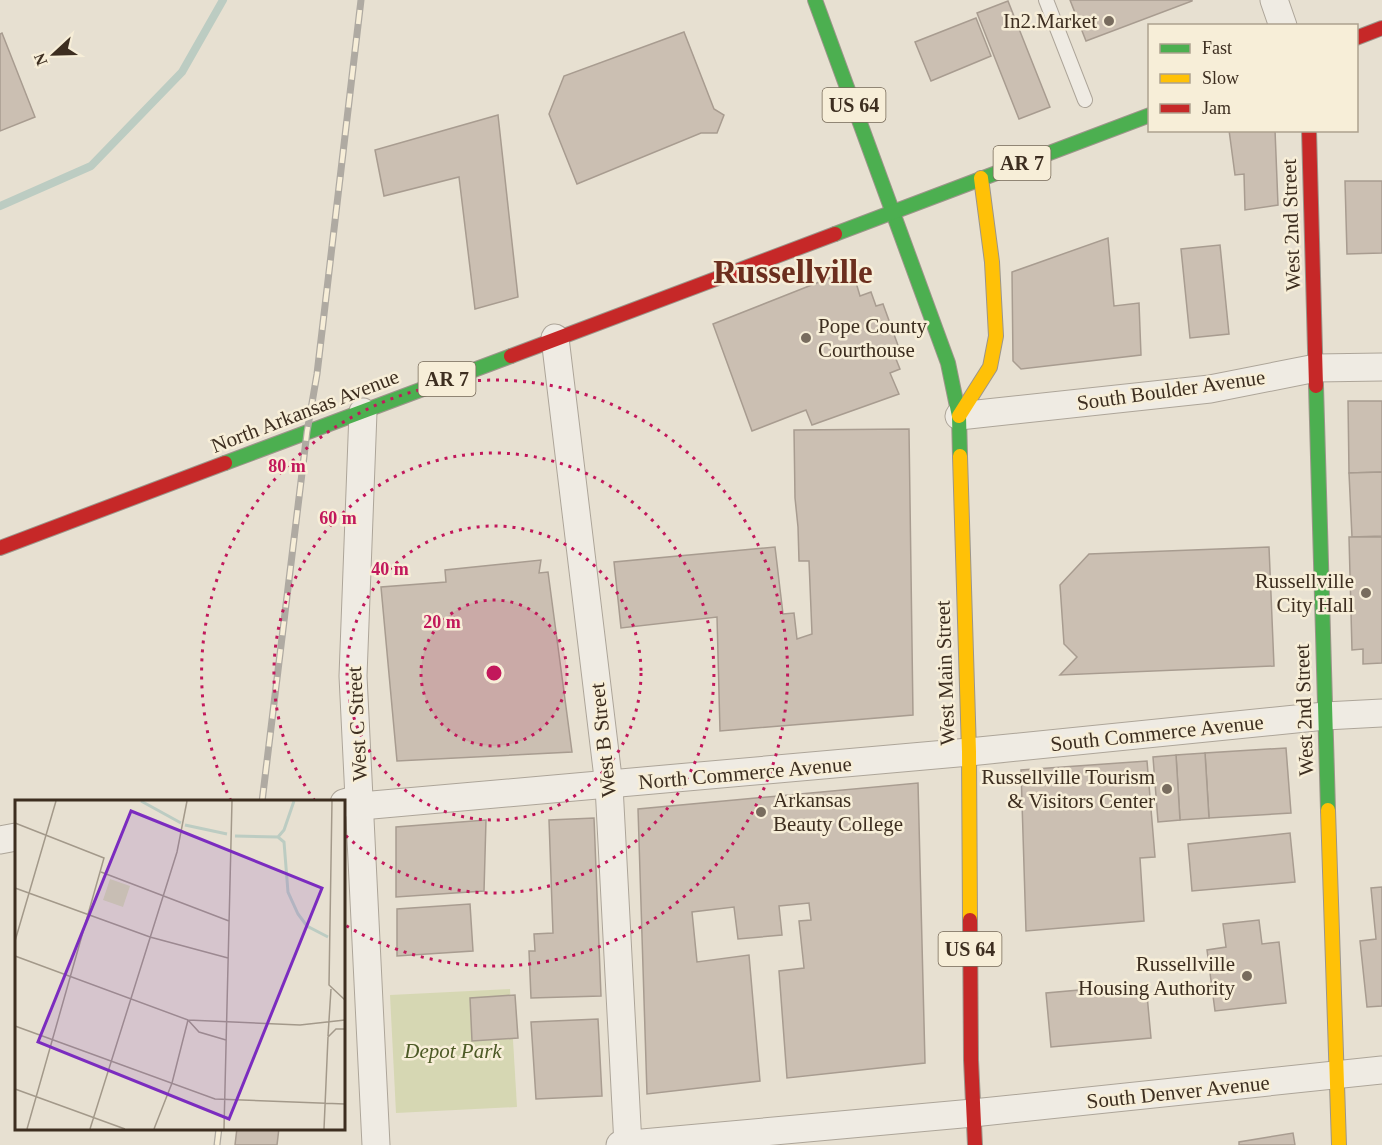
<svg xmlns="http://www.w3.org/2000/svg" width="1382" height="1145" font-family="Georgia,serif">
<rect width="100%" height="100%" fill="#e7e0d1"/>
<!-- green -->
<path fill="#d6d7b3" d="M510,989l7,118 -121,6 -6,-118z"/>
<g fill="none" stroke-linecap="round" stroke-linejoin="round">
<!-- stream -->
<path stroke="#bcccc2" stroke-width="8" d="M0,206l91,-40 91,-94 41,-72"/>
</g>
<!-- building -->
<g fill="#cbbfb2" stroke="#a89c90" stroke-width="1.5">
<path d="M1070,0h122v1l-106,40z"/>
<path d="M1008,1l42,106 -31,12 -42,-106z"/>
<path d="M976,18l15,38 -60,25 -16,-39z"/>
<path d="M684,32l30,77 10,6 -7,18h-16l-124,51 -28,-70 15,-38z"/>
<path d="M2,33l33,84 -35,14v-97z"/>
<path d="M498,115l20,182 -43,12 -16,-132 -75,19 -9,-46z"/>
<path d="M1229,130h46l3,75 -33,5 -1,-36 -9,1z"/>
<path d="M1345,181h37v72l-35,1z"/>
<path d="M1108,238l6,68 25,-3 2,52 -120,14 -8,-8 -1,-89z"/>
<path d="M1220,245l9,89 -39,4 -9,-89z"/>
<path d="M852,269l8,27 11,-4 5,14 7,-2 17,47 -6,3 6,15 -10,4 9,21 -87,31 -6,-15 -54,21 -39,-107z"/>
<path d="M1348,401h34v71l-33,1z"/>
<path d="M909,429l4,286 -193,16 -3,-114 -96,11 -7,-66 161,-15 8,67 11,-1 3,26 15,-5 -3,-73h-10l-1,-34 -3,-29 -1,-68z"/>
<path d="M1382,472v64l-30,1 -3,-64z"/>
<path d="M1349,537h33v126l-19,1v-15l-11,1z"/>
<path d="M1269,547l5,119 -214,9 17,-18 -13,-13 -4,-59 29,-31z"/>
<path d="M541,560l-2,13 9,-1 24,180 -175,9 -16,-174 65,-5 -1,-12z"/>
<path d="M1286,748l5,65 -82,5 -4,-65z"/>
<path d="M1205,753l4,65 -29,2 -4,-65z"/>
<path d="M1176,755l4,65 -22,2 -5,-65z"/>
<path d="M1147,761l8,96 -15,1 4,63 -118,10 -5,-161z"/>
<path d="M918,783l7,280 -138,15 -8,-107 25,-3 -5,-47 12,-1 -2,-17 -30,3 3,29 -44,4 -4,-32 -42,5 5,50 52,-7 11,126 -113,13 -9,-285z"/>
<path d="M594,818l7,178 -70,2 -2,-47h6l-1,-17 19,-1 -4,-113z"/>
<path d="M486,820l-2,71 -88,6v-70z"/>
<path d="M1290,833l5,49 -103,9 -4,-47z"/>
<path d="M1382,887v119l-15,1 -7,-66 16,-2 -5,-51z"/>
<path d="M470,904l3,47 -76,5v-47z"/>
<path d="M1259,920l3,24 17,-2 7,61 -71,8 -8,-61 19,-3 -3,-23z"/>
<path d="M1146,984l5,54 -100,9 -5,-54z"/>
<path d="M515,995l3,43 -46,3 -2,-43z"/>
<path d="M598,1019l4,77 -66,3 -5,-77z"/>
<path d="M237,1128h42l-2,17h-42z"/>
<path d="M1293,1133l2,12h-56v-3z"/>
</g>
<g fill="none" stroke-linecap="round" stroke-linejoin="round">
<!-- lane casing -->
<g stroke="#ada599" stroke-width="16">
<path id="lane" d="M1046,0l39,100"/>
</g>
<!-- street casing -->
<g stroke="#ada599" stroke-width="29">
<g id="street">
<path d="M1274,0l9,26"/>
<path d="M555,338l54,448 19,359"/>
<path d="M363,412l-10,264 23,469"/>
<path d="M959,416l251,-27 106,-21 66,-1"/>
<path d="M344,803l7,-2 10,5 608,-54 356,-36 57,-3"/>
<path d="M0,840l16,-3"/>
<path d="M620,1145l353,-32 409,-43"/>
</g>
</g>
<!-- fast casing -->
<g stroke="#9c958a" stroke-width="16">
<g id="fast">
<path d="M815,0l133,363 11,53 1,40"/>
<path d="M835,234l315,-119"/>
<path d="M1316,386l12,424"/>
<path d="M225,463l286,-107"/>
</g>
</g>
<!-- slow casing -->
<g stroke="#9c958a" stroke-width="16">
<g id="slow">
<path d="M959,416l31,-49 6,-31 -4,-74 -11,-84"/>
<path d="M960,456l9,296 1,168"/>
<path d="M1328,810l11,335"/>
</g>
</g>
<!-- jam casing -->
<g stroke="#9c958a" stroke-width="16">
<g id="jam">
<path d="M1356,38l26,-10"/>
<path d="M1309,130l7,256"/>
<path d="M511,356l324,-122"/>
<path d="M0,548l225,-85"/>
<path d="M970,920l1,140 4,85"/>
</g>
</g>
<!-- lane -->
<use href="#lane" stroke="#efebe3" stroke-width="14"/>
<!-- street -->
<use href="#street" stroke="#efebe3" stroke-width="27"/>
<!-- fast -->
<use href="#fast" stroke="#4caf50" stroke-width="14"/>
<!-- slow -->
<use href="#slow" stroke="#ffc107" stroke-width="14"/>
<!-- jam -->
<use href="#jam" stroke="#c62828" stroke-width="14"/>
<!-- rail casing -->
<g stroke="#afaaa2" stroke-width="7">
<g id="rail">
<path d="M262,802l45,-370 10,-58 44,-374"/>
<path d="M217,1145l2,-17"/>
</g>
</g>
<!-- rail -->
<use href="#rail" stroke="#f7eed8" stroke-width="4.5" stroke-dasharray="14" stroke-linecap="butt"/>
</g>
<!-- distance rings -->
<circle cx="494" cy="673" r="73" fill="#c2185b" fill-opacity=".12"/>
<g fill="none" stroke="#c2185b" stroke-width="3" stroke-dasharray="3 6">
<circle cx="494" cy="673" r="73"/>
<circle cx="494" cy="673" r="147"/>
<path d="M315 801A220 220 0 1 1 344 834"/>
<path d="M231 801A293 293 0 1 1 345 925"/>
</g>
<!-- markers -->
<g fill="#786c5e" stroke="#f7eed8" stroke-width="2">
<circle cx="1109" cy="21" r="6"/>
<circle cx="806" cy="338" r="6"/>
<circle cx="1366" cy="593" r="6"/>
<circle cx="1167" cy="789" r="6"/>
<circle cx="761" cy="812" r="6"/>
<circle cx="1247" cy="976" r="6"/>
</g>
<g text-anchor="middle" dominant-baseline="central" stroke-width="5" stroke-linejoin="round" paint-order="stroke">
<!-- shield labels -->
<g fill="#f7eed8" stroke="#756857" stroke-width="1.5">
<rect x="822.5" y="88" width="63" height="34" rx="4.5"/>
<rect x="993.5" y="146" width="57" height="34" rx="4.5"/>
<rect x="418.5" y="362" width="57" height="34" rx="4.5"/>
<rect x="938.5" y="932" width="63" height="34" rx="4.5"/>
</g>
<g font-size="20" font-weight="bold" fill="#3d2e20">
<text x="854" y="105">US 64</text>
<text x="1022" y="163">AR 7</text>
<text x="447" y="379">AR 7</text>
<text x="970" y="949">US 64</text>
</g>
<!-- poi labels -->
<g font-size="21" fill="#3d2e20" stroke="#f7eed8" text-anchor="end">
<text x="1097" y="21">In2.Market</text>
<text x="818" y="326" text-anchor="start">Pope County<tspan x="818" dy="24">Courthouse</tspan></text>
<text x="1354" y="581">Russellville<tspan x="1354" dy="24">City Hall</tspan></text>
<text x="1155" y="777">Russellville Tourism<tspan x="1155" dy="24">&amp; Visitors Center</tspan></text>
<text x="773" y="800" text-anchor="start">Arkansas<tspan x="773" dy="24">Beauty College</tspan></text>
<text x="1235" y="964">Russellville<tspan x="1235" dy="24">Housing Authority</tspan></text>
</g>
<!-- street labels -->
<g font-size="21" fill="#3d2e20" stroke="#f7eed8">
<text transform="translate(1291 225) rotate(-92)">West 2nd Street</text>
<text transform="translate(1171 390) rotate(-8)">South Boulder Avenue</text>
<text transform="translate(305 411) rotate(-21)">North Arkansas Avenue</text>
<text transform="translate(945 673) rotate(-92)">West Main Street</text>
<text transform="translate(1304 710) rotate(-92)">West 2nd Street</text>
<text transform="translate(357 724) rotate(-93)">West C Street</text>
<text transform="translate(1157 733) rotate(-6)">South Commerce Avenue</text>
<text transform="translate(603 740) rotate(-96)">West B Street</text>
<text transform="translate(745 773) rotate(-5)">North Commerce Avenue</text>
<text transform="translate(1178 1092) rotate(-6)">South Denver Avenue</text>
</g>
<!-- park labels -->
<g font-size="21" font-style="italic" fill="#4d5a26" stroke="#f7eed8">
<text x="453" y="1051">Depot Park</text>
</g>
<!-- town labels -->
<g font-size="33" font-weight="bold" fill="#6b2e1e" stroke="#f7eed8">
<text x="793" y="272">Russellville</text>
</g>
</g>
<!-- overview -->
<g transform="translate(15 800)">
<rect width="330" height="330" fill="#e7e0d1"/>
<path d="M95,79l20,7 -7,21 -20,-7z" fill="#d6d7b3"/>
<path fill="none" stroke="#bcccc2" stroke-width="3" d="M126,1l40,22M170,25l42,9M220,36l43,1 6,5 4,50 10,22 9,12 21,11M263,37l6,-7 10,-29"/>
<path fill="none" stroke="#a3998a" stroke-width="1.5" d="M317,1l-3,184 16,15M0,23l89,35 -77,271M86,72l128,49M0,88l135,49 78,21M0,141l41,-140M0,156l173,64 112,5 45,-5M173,220l11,12 27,8M0,226l200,73 130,5M313,236l3,-47M0,289l110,40M75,329l87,-277 10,-51M139,329l18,-46 16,-63M209,329l8,-328M309,329l4,-92 8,-8h9"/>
<path fill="#7b2cbf" fill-opacity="0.15" stroke="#7b2cbf" stroke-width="3" d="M116,11l191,77 -93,231 -191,-77z"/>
<rect width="330" height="330" fill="none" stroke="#3d2e20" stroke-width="3"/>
</g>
<circle cx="494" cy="673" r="9" fill="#c2185b" stroke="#f7eed8" stroke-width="3"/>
<g font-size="18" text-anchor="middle" font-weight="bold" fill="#c2185b" stroke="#f7eed8" stroke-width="5" stroke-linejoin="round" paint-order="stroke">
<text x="287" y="472">80 m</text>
<text x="338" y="524">60 m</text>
<text x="390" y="575">40 m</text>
<text x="442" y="628">20 m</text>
</g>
<!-- legend -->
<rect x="1148" y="24" width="210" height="108" fill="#f7eed8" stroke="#ada18e" stroke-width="1.5"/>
<rect x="1160" y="44" width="30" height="9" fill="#4caf50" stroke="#ada18e" stroke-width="1.5"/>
<text x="1202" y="54" font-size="18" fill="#3d2e20">Fast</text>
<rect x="1160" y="74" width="30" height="9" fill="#ffc107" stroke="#ada18e" stroke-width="1.5"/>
<text x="1202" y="84" font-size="18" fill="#3d2e20">Slow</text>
<rect x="1160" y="104" width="30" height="9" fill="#c62828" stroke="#ada18e" stroke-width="1.5"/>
<text x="1202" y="114" font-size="18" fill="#3d2e20">Jam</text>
<!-- north arrow -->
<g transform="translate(54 54) rotate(248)" stroke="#f7eed8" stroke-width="4.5" paint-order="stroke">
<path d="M0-4.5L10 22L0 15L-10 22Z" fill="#3d2e20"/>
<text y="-9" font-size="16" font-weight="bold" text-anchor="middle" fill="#3d2e20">N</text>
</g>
</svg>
